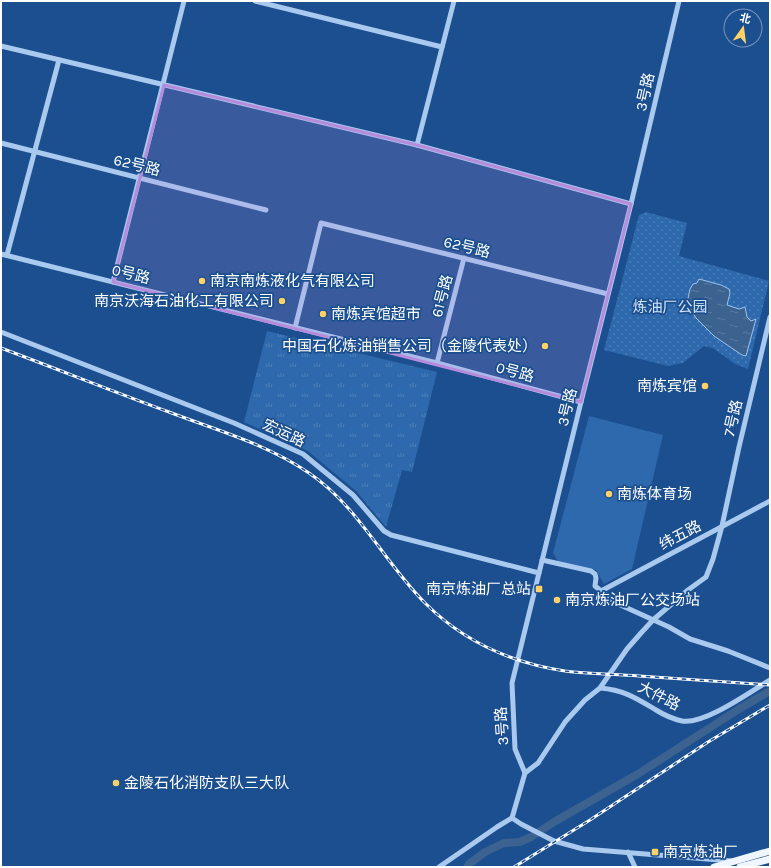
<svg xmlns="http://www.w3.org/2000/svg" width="771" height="868" font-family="Karla,'Noto Sans SC',sans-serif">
<defs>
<pattern id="grass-tufts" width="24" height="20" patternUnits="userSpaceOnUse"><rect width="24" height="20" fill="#2e69ad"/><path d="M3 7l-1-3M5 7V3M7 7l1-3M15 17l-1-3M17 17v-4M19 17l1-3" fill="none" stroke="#4d80b9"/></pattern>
<pattern id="park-dots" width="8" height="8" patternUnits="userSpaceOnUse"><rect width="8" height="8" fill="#2e69ad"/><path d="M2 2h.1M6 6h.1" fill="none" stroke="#4d80b9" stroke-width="1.8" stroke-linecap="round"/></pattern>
<pattern id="water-ripples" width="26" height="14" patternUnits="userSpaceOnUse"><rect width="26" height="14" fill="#3c6290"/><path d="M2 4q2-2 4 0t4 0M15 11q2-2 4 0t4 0" fill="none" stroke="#597aa1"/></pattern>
</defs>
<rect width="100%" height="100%" fill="#1b4f8f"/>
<!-- grass -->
<path fill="url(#grass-tufts)" d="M267,331l170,41 -25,100 -10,-2 -16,57 -30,-36 -48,-40 -64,-29z"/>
<!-- park -->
<path fill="url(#park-dots)" d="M646,212l41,11 -8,33 90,25 -21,88 -13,-5 -22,-16 -9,-2 -21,17 -15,3 -64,-16 35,-135z"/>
<!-- pitch -->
<path fill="#2e69ad" d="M589,416l74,19 -31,134 -28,15 -8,-14 -38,-9 -5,-8z"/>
<!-- water -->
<path fill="url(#water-ripples)" stroke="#9cc4f0" d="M699,279l22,6 8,4 1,4 -3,12 12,4 6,-2 2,10 4,4 5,-2 -10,37 -4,-1 -28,-19 -18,-18 -9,-15 3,-14 3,-5 4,-1z"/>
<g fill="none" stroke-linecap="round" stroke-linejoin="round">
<!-- river -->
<path stroke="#3c6290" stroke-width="8" d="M467,867l2,-3 16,-12 19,-9 16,-1 11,-5 23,-15 84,-48 101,-65 31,-18"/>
<!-- minor -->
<g stroke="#a9c9ee" stroke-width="5">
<path d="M255,1l187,46"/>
<path d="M1,46l416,99 214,59"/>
<path d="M1,143l265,67"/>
<path d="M417,145l37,-144"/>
<path d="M1,254l436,109 144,39"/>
<path d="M7,255l52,-195"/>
<path d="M113,282l71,-281"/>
<path d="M295,328l26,-105 287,71"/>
<path d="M1,332l233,91 69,31 50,41 31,36 7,4 148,38"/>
<path d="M437,363l27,-105"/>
<path d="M542,560l49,11 4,3 1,4 -1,8 21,17 53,24 21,12 38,12 42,17"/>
<path d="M601,591l169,-90"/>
<path d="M600,688c24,2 36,10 56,22 8,5 17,9 26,11 22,4 68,-29 88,-41"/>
<path d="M525,773l13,-10 27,-41 20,-22 15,-12 27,-39 14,-16 12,-13 35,-30 18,-13 7,-18 9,-33 17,-79 31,-130"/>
<path d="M512,818l13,-45 -10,-24 -3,-66 69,-281 50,-198 48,-203"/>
<path d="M512,818l9,6 33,17 29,8 149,12"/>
<path d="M628,852l7,15"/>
<path d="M439,867l58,-40 15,-9"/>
</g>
<!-- major -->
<g stroke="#f0f6ff" stroke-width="7">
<path d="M714,867l56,-16"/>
<path d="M740,867l30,-8"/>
</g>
<!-- rail casing -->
<g stroke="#fff" stroke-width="3">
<g id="rail">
<path d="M1,348c56,21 111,43 168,64 47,18 98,32 140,61 49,33 75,89 116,130 38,38 87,60 140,68 24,3 49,3 74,5 44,3 87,6 131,9"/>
<path d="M514,867l76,-47 118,-78 62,-37"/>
</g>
</g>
<!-- rail -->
<use href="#rail" stroke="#1b4f8f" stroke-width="1.5" stroke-dasharray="4.5" stroke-linecap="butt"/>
</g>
<!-- marked area -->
<path fill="#b68bdc" fill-opacity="0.2" stroke="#b68bdc" stroke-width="3" stroke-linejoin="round" d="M164,85l253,60 214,59 -50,198 -468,-120z"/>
<!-- markers -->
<g fill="#ffd166" stroke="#1b4f8f" stroke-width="1.5">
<circle cx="202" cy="281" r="4"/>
<circle cx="282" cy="301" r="4"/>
<circle cx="323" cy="314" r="4"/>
<circle cx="545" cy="346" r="4"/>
<circle cx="705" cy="386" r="4"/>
<circle cx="609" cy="494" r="4"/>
<rect x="535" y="585" width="8" height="8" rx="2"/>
<circle cx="557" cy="600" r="4"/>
<circle cx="116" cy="783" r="4"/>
<rect x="651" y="848" width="8" height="8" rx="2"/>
</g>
<g text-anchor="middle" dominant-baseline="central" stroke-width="3.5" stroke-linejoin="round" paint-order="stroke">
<!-- street labels -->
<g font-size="15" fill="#fff" stroke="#1b4f8f">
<text transform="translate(645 92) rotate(-77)">3号路</text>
<text transform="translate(137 165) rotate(14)">62号路</text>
<text transform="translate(467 247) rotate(14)">62号路</text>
<text transform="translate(131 274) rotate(14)">0号路</text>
<text transform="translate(442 296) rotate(-75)">61号路</text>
<text transform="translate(515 372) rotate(15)">0号路</text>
<text transform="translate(567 407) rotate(-76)">3号路</text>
<text transform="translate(733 418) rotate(-77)">7号路</text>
<text transform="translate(284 433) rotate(25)">宏运路</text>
<text transform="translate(680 535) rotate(-28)">纬五路</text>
<text transform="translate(659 696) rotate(27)">大件路</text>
<text transform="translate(502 726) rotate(-94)">3号路</text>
</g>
<!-- poi labels -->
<g font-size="15" fill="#fff" stroke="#1b4f8f" text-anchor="start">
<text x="210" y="281">南京南炼液化气有限公司</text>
<text x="274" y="301" text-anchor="end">南京沃海石油化工有限公司</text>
<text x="331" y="314">南炼宾馆超市</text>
<text x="537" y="346" text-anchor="end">中国石化炼油销售公司（金陵代表处）</text>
<text x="697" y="386" text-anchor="end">南炼宾馆</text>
<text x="617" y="494">南炼体育场</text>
<text x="531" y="589" text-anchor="end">南京炼油厂总站</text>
<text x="565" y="600">南京炼油厂公交场站</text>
<text x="124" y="783">金陵石化消防支队三大队</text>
<text x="663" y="852">南京炼油厂</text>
</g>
<!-- park labels -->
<g font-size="15" fill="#cfe3fa" stroke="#1b4f8f">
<text x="670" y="307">炼油厂公园</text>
</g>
</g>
<!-- border -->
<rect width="771" height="868" fill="none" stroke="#ffffff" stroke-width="4"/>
<!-- north arrow -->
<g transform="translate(743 28) rotate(14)"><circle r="19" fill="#1b4f8f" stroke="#7695bc"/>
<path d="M0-3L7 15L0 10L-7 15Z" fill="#ffd166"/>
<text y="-6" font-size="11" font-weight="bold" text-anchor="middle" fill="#ffffff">北</text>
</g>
</svg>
